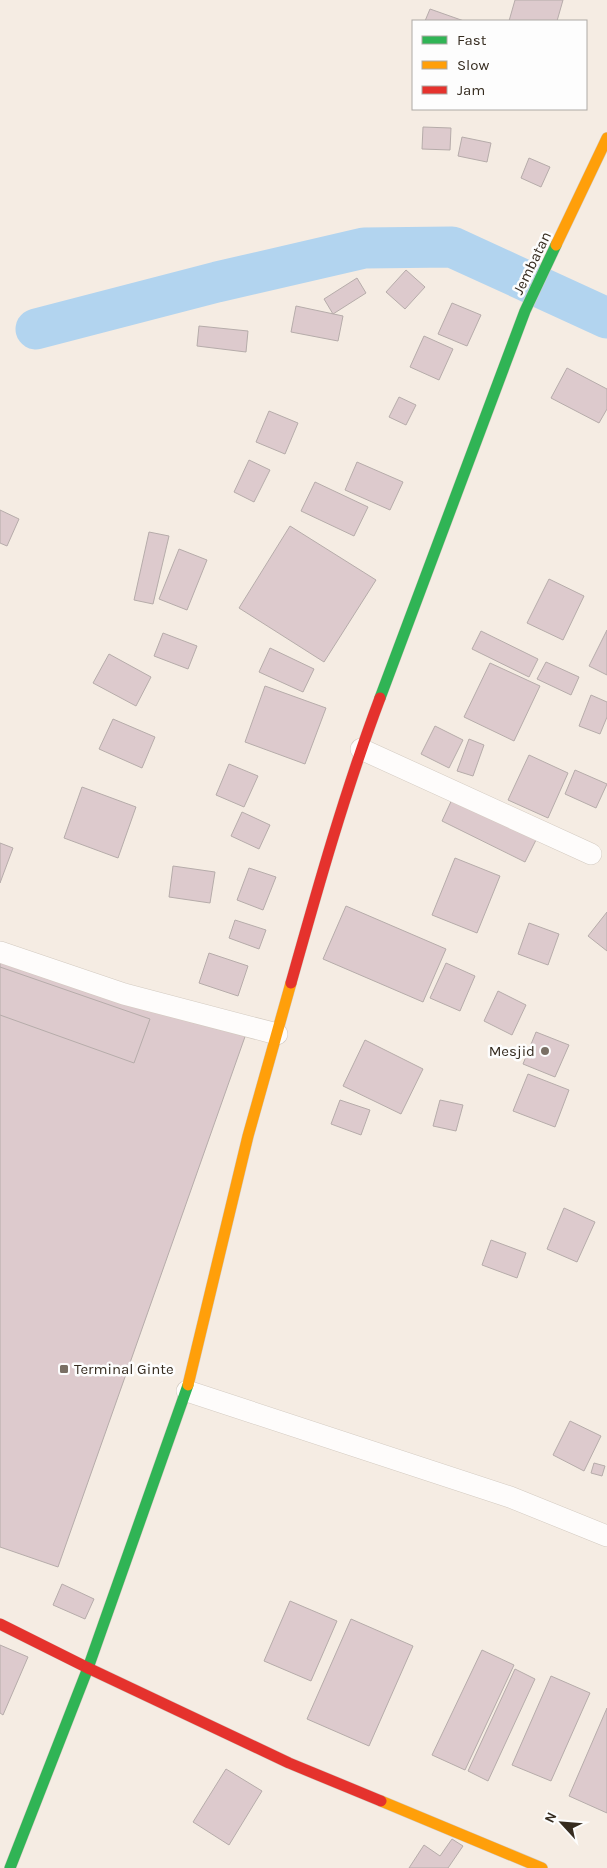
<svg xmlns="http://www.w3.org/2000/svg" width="607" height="1868" font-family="Karla,sans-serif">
<rect width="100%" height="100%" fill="#f5ece3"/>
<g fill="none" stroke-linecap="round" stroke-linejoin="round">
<!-- river -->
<path stroke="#b2d4ef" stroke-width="41" d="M36,329l181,-47 147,-34 88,-1 155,71"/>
</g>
<!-- building -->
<g fill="#ddcacd" stroke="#b6acaa">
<path d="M515,0h48l-6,21h-48z"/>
<path d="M430,9l34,12h-39z"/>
<path d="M423,127l28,1 -1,22 -28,-1z"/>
<path d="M462,137l29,6 -4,19 -29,-6z"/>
<path d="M529,158l21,9 -9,20 -20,-9z"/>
<path d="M406,270l19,17 -20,22 -19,-17z"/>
<path d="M357,278l9,15 -33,21 -9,-15z"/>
<path d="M452,303l29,12 -14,31 -29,-12z"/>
<path d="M296,306l47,10 -5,25 -47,-9z"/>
<path d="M199,326l49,5 -2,21 -49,-6z"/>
<path d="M424,336l29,13 -14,31 -29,-13z"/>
<path d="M567,368l40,21v20l-8,14 -48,-25z"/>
<path d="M399,397l17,8 -10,20 -17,-8z"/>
<path d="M269,411l29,12 -13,31 -29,-12z"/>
<path d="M249,460l21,10 -16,32 -20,-10z"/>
<path d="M357,462l46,20 -13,28 -45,-20z"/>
<path d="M315,482l53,25 -14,29 -53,-25z"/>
<path d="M0,510l19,9 -12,27 -7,-3z"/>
<path d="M290,526l86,54 -52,82 -85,-54z"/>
<path d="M149,532l20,4 -16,68 -19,-4z"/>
<path d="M179,549l28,11 -20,50 -28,-11z"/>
<path d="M549,579l35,17 -21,44 -36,-17z"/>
<path d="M607,630v45l-18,-9z"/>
<path d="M481,631l57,28 -9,18 -57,-28z"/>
<path d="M163,633l34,13 -9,23 -34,-13z"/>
<path d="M270,648l44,21 -11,23 -44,-20z"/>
<path d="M109,654l42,23 -15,29 -43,-23z"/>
<path d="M546,662l33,15 -8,18 -34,-16z"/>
<path d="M490,663l50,23 -26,55 -50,-24z"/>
<path d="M265,686l61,22 -21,56 -60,-22z"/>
<path d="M591,695l16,7v15l-7,17 -21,-8z"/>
<path d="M113,719l42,18 -13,31 -43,-19z"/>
<path d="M435,726l28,14 -14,28 -28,-14z"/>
<path d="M469,739l15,6 -11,31 -16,-5z"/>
<path d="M529,755l39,18 -20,45 -40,-18z"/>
<path d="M229,764l29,12 -14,31 -28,-12z"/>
<path d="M575,770l32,14 -11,24 -31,-14z"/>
<path d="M82,787l54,20 -18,51 -54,-20z"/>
<path d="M454,795l84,41 -13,26 -83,-41z"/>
<path d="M242,812l28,13 -11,24 -28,-13z"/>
<path d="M0,843l13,5 -13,35z"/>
<path d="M455,858l45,18 -23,57 -45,-18z"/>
<path d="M173,866l42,6 -5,31 -41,-6z"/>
<path d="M249,868l27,9 -13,33 -26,-10z"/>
<path d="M346,906l100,43 -23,53 -100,-43z"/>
<path d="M607,912v39l-19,-15z"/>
<path d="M235,920l31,10 -7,19 -30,-11z"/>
<path d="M529,923l30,11 -11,31 -30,-11z"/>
<path d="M0,944l247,87 -189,536 -58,-20z"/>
<path d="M209,953l39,13 -10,30 -39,-13z"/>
<path d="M446,963l29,13 -15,35 -30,-13z"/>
<path d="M0,967l150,52 -16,44 -134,-48z"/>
<path d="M498,991l28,14 -14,30 -28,-14z"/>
<path d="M536,1032l33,13 -14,32 -32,-13z"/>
<path d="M365,1040l58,29 -22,45 -58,-28z"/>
<path d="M528,1074l41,16 -14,37 -42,-16z"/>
<path d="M340,1100l30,10 -9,25 -30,-11z"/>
<path d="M440,1100l23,5 -7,26 -23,-5z"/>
<path d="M564,1208l31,14 -18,40 -30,-13z"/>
<path d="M491,1240l35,13 -9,25 -35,-13z"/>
<path d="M570,1421l31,15 -17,35 -31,-16z"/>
<path d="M594,1463l11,3 -3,10 -11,-3z"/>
<path d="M62,1584l32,15 -9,20 -32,-14z"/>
<path d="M290,1601l47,20 -26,60 -47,-20z"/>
<path d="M351,1619l62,27 -44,100 -62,-27z"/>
<path d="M0,1645l28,12 -25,58 -3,-2z"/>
<path d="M482,1650l32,15 -49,105 -33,-15z"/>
<path d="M515,1669l20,10 -47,102 -20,-10z"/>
<path d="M551,1676l39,17 -39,88 -39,-16z"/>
<path d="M607,1708v105l-38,-17z"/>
<path d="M226,1769l36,22 -33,54 -36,-23z"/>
<path d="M452,1839l11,7 -15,22h-39l15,-23 16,11z"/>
</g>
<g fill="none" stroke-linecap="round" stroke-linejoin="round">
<!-- street casing -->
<g stroke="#d3cac0" stroke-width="22">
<g id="street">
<path d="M361,749l230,105"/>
<path d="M0,952l124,42 153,40"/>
<path d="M187,1391l323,106 97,39"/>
</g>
</g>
<!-- fast casing -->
<g stroke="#d3cac0" stroke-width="12">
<g id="fast">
<path d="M380,698l145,-387 31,-66"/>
<path d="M10,1868l78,-200 100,-283"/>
</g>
</g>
<!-- slow casing -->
<g stroke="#d3cac0" stroke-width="12">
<g id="slow">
<path d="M556,245l51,-107"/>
<path d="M188,1385l60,-249 43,-153"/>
<path d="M381,1801l161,67"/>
</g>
</g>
<!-- jam casing -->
<g stroke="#d3cac0" stroke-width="12">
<g id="jam">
<path d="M291,983c27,-96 54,-192 89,-285"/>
<path d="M0,1624l88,44"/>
<path d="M88,1668l201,95 92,38"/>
</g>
</g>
<!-- street -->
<use href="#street" stroke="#fefcfb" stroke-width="21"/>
<!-- fast -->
<use href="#fast" stroke="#30b455" stroke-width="11"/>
<!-- slow -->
<use href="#slow" stroke="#ff9f0a" stroke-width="11"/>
<!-- jam -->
<use href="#jam" stroke="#e5322d" stroke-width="11"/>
</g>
<!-- markers -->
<g fill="#796f64" stroke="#fdfdfd" stroke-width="2">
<circle cx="545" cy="1051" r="5"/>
<rect x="59" y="1364" width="10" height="10" rx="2.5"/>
</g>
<g text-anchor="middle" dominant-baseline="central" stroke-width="5" stroke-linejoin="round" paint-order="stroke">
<!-- street labels -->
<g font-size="15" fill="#362c20" stroke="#fdfdfd">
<text transform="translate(532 263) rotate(-64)">Jembatan</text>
</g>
<!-- poi labels -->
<g font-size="15" fill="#362c20" stroke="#fdfdfd" text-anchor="end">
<text x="535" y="1051">Mesjid</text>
<text x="74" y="1369" text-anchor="start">Terminal Ginte</text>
</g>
</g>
<!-- legend -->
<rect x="412" y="20" width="175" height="90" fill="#fdfdfd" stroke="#ada9a5"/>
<rect x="422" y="36" width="25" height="8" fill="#30b455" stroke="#ada9a5"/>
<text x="457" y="45" font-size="15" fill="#362c20">Fast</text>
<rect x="422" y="61" width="25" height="8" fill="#ff9f0a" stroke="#ada9a5"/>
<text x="457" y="70" font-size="15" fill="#362c20">Slow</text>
<rect x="422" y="86" width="25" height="8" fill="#e5322d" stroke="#ada9a5"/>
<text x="457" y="95" font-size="15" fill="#362c20">Jam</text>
<!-- north arrow -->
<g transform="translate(562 1823) rotate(296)" stroke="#fdfdfd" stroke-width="4" paint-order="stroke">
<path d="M0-4L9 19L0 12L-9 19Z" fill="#362c20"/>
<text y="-8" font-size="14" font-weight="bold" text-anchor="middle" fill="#362c20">N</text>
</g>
</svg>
